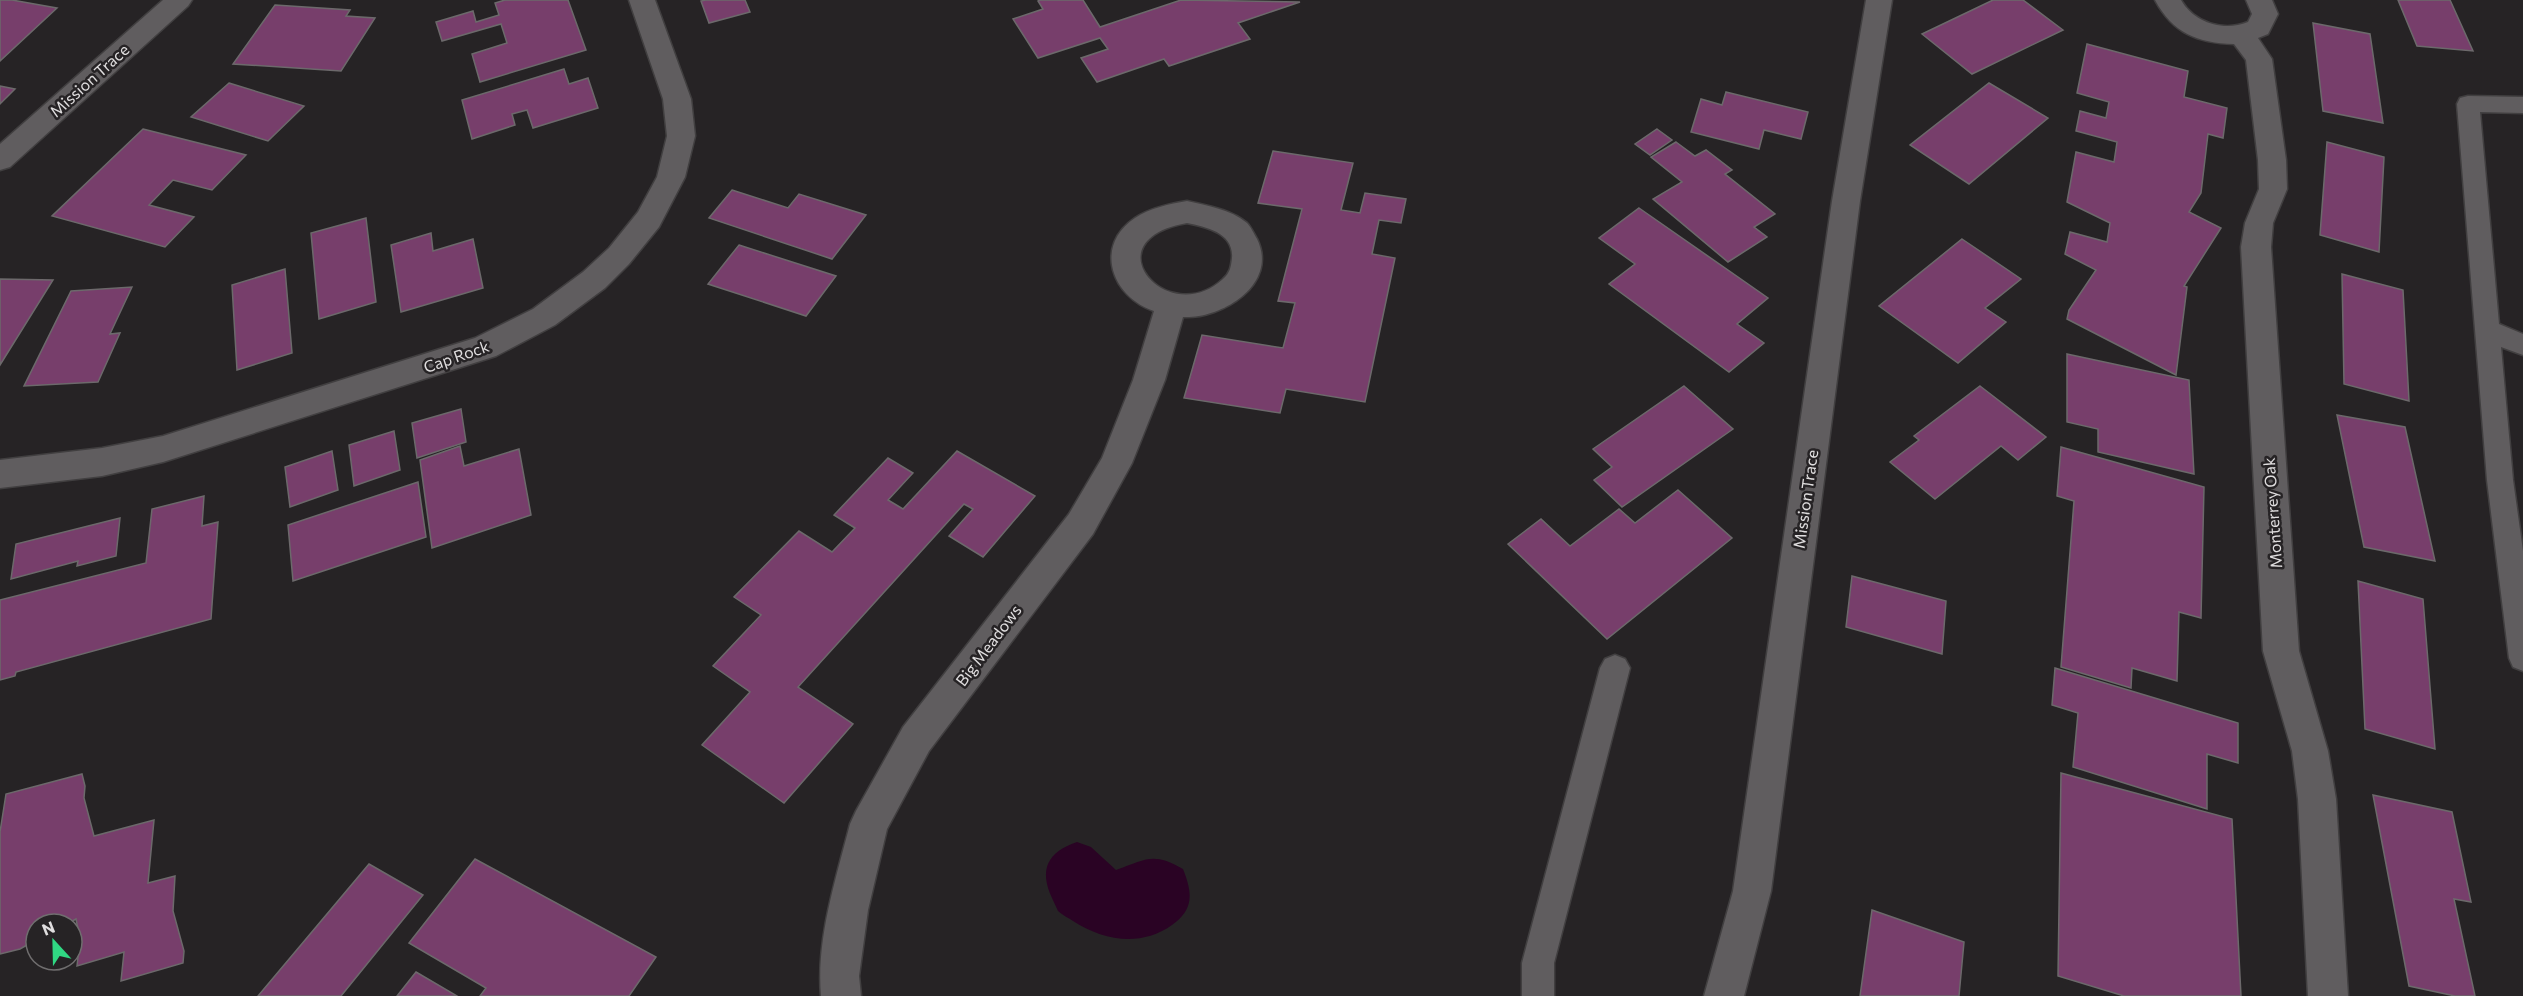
<svg xmlns="http://www.w3.org/2000/svg" width="2523" height="996" font-family="Commissioner,sans-serif">
<rect width="100%" height="100%" fill="#262325"/>
<!-- water -->
<path fill="#2a0324" d="M1077,842l14,5 25,23c31,-11 37,-18 67,-1 9,23 12,40 -11,56 -31,22 -68,16 -99,-4 -4,-3 -11,-6 -15,-10 -2,-4 -4,-9 -6,-13 -13,-28 -5,-46 25,-56z"/>
<!-- building -->
<g fill="#773e6b" stroke="#6c696b" stroke-width="1.5">
<path d="M0,0h12l45,8 -57,53z"/>
<path d="M505,0h63l18,50 -106,32 -8,-28 35,-11 -6,-19 -59,17 -6,-19 37,-11 3,11 23,-7 -4,-12z"/>
<path d="M706,0h39l5,12 -41,11 -8,-22z"/>
<path d="M1083,0l17,27 81,-27 119,2 -62,21 12,16 -81,27 -5,-7 -67,23 -16,-24 27,-9 -8,-11 -62,20 -25,-39 30,-10 -5,-8 2,-1z"/>
<path d="M1993,0h30l40,30 -91,44 -50,-40z"/>
<path d="M2398,0h52l23,51 -56,-5z"/>
<path d="M275,5l75,5 -4,6 29,2 -34,53 -108,-7z"/>
<path d="M2313,23l57,11 13,89 -60,-12z"/>
<path d="M2087,44l101,27 -4,26 43,11 -4,30 -15,-4 -7,59 -12,19 32,16 -37,58 3,1 -11,88 -109,-56 2,-9 27,-40 -31,-16 5,-22 37,10 3,-19 -43,-21 9,-50 38,10 3,-20 -41,-11 4,-20 26,7 3,-16 -32,-9z"/>
<path d="M564,69l5,15 19,-6 10,30 -65,20 -6,-18 -15,4 3,11 -43,14 -10,-39z"/>
<path d="M229,83l75,23 -36,35 -77,-24z"/>
<path d="M1989,83l59,35 -79,66 -59,-39z"/>
<path d="M0,86l15,3 -15,15z"/>
<path d="M1726,92l82,20 -7,27 -37,-9 -5,19 -68,-17 10,-33 21,6z"/>
<path d="M143,129l103,26 -34,35 -39,-10 -24,25 45,12 -29,30 -113,-31z"/>
<path d="M1657,129l15,11 -22,15 -15,-11z"/>
<path d="M1676,142l19,14 11,-6 26,20 -7,4 50,40 -21,13 13,10 -39,25 -75,-63 29,-17 -31,-25z"/>
<path d="M2327,142l57,15 -5,95 -59,-17z"/>
<path d="M1273,151l80,12 -12,47 19,3 5,-20 41,6 -5,24 -22,-3 -7,34 23,4 -30,144 -79,-13 -6,24 -96,-15 18,-63 81,13 12,-45 -17,-2 24,-92 -44,-6z"/>
<path d="M732,190l56,18 11,-14 67,21 -34,44 -123,-41z"/>
<path d="M1639,208l129,90 -31,26 27,19 -35,29 -120,-88 26,-20 -36,-26z"/>
<path d="M366,218l10,84 -57,17 -8,-86z"/>
<path d="M431,233l2,18 40,-12 10,49 -82,24 -10,-67z"/>
<path d="M1962,239l59,40 -36,29 21,14 -48,41 -79,-57z"/>
<path d="M739,245l97,31 -30,40 -98,-32z"/>
<path d="M285,269l7,84 -55,17 -5,-85z"/>
<path d="M2342,274l61,16 6,111 -65,-17z"/>
<path d="M0,279l53,1 -53,85z"/>
<path d="M132,287l-22,47 10,-1 -22,49 -74,4 47,-95z"/>
<path d="M2067,354l122,26 5,94 -96,-22v-23l-31,-7z"/>
<path d="M1684,386l49,43 -111,78 -28,-27 18,-13 -19,-18z"/>
<path d="M1980,386l66,51 -28,23 -17,-14 -66,53 -45,-37 29,-22 -5,-4z"/>
<path d="M461,409l5,33 -49,16 -5,-35z"/>
<path d="M2337,415l68,12 30,134 -71,-14z"/>
<path d="M394,431l6,39 -46,16 -5,-41z"/>
<path d="M460,446l4,20 55,-17 12,66 -99,33 -12,-88z"/>
<path d="M2061,447l143,40 -3,131 -22,-6 -2,69 -45,-13 -1,20 -70,-21 13,-166 -17,-5z"/>
<path d="M332,451l6,39 -48,17 -5,-40z"/>
<path d="M957,451l78,45 -52,61 -34,-21 24,-27 -9,-5 -166,183 55,37 -69,79 -82,-58 48,-53 -37,-26 48,-51 -27,-18 65,-66 33,21 23,-24 -21,-13 54,-57 25,15 -25,27 15,9z"/>
<path d="M418,482l8,55 -133,44 -5,-56z"/>
<path d="M1678,490l54,48 -125,101 -99,-95 33,-25 29,27 49,-37 16,14z"/>
<path d="M204,496l-2,30 16,-4 -7,97 -195,53 -1,4 -15,4v-80l146,-37 6,-54z"/>
<path d="M120,518l-4,38 -39,10 1,-5 -67,18 5,-35z"/>
<path d="M1852,576l94,25 -4,53 -96,-27z"/>
<path d="M2358,581l65,18 12,150 -70,-20z"/>
<path d="M2055,668l183,55v40l-31,-9v55l-134,-42 5,-54 -26,-8z"/>
<path d="M2061,773l171,46 9,177h-117l-66,-20z"/>
<path d="M82,774l3,12 -1,12 10,38 60,-16 -6,63 27,-7 -2,35 11,40 -1,12 -62,18 3,-29 -47,14 3,-27 -4,-20 -9,5h-31v16l-16,9 -20,5v-122l6,-38z"/>
<path d="M2373,795l79,17 19,90 -17,-3 21,97h-20l-46,-10z"/>
<path d="M475,859l181,98 -27,39h-149l6,-8 -77,-45z"/>
<path d="M369,864l54,31 -82,101h-83z"/>
<path d="M1872,910l92,32 -5,54h-99z"/>
<path d="M416,972l41,24h-60z"/>
</g>
<g fill="none" stroke-linecap="round" stroke-linejoin="round">
<!-- lane casing -->
<g stroke="#413f40" stroke-width="3">
<g id="lane">
<path d="M2468,96l55,1v16l-43,-1 19,212 24,10v21l-22,-8 12,133 10,71v120l-10,-4 -4,-9 -22,-178 -30,-376 3,-6z"/>
<path d="M1615,655l10,4 5,9 -76,295v33h-32v-33l78,-295 5,-9z"/>
</g>
</g>
<!-- street casing -->
<g stroke="#413f40" stroke-width="3">
<g id="street">
<path d="M163,0h29l-4,6 -178,161 -10,3v-26z"/>
<path d="M629,0h26l36,99 4,37 -10,41 -26,50 -30,37 -24,24 -50,37 -59,31 -333,106 -61,14 -102,12v-28l102,-12 61,-12 312,-98 58,-29 50,-37 26,-24 29,-36 19,-35 10,-41 -4,-37z"/>
<path d="M1866,0h26l-32,201 -89,690 -27,105h-40l29,-105 99,-690z"/>
<path d="M2155,0h26c13,23 43,32 67,22l4,-8 -6,-14h26l6,14 -10,20 -10,4 14,21 14,101 1,29 -14,34 -2,24 28,404 29,100 8,48 12,197h-40l-10,-197 -6,-48 -29,-100 -22,-404 4,-24 14,-34 -1,-29 -12,-100 -12,-16c-37,-1 -61,-11 -79,-44z"/>
<path d="M1187,201c21,5 43,8 60,22 4,4 7,11 10,16 22,45 -35,80 -74,78l-18,63 -33,83 -39,71 -164,217 -42,78 -19,81 -9,66 2,20h-40c-5,-57 15,-117 29,-172l6,-13 47,-84 166,-213 33,-56 31,-78 21,-69c-42,-14 -61,-65 -19,-93 15,-10 34,-14 52,-17zM1187,223c20,4 47,10 45,35 -1,9 -2,15 -9,21 -55,51 -134,-39 -36,-56z"/>
</g>
</g>
<!-- lane -->
<use href="#lane" fill="#605d5f" fill-rule="evenodd"/>
<!-- street -->
<use href="#street" fill="#605d5f" fill-rule="evenodd"/>
</g>
<g text-anchor="middle" dominant-baseline="central" stroke-width="5" stroke-linejoin="round" paint-order="stroke">
<!-- street labels -->
<g font-size="16" fill="#e0dedf" stroke="#262325">
<text transform="translate(89 80) rotate(-42)">Mission Trace</text>
<text transform="translate(456 356) rotate(-19)">Cap Rock</text>
<text transform="translate(1805 499) rotate(-82)">Mission Trace</text>
<text transform="translate(2272 513) rotate(-94)">Monterrey Oak</text>
<text transform="translate(988 645) rotate(-53)">Big Meadows</text>
</g>
</g>
<!-- north arrow -->
<g transform="translate(54 942) rotate(338)"><circle r="28" fill="#262325" stroke="#706e6f" stroke-width="1.5"/>
<path d="M0-4.5L10 22L0 15L-10 22Z" fill="#30d883"/>
<text y="-9" font-size="16" font-weight="bold" text-anchor="middle" fill="#e0dedf">N</text>
</g>
</svg>
